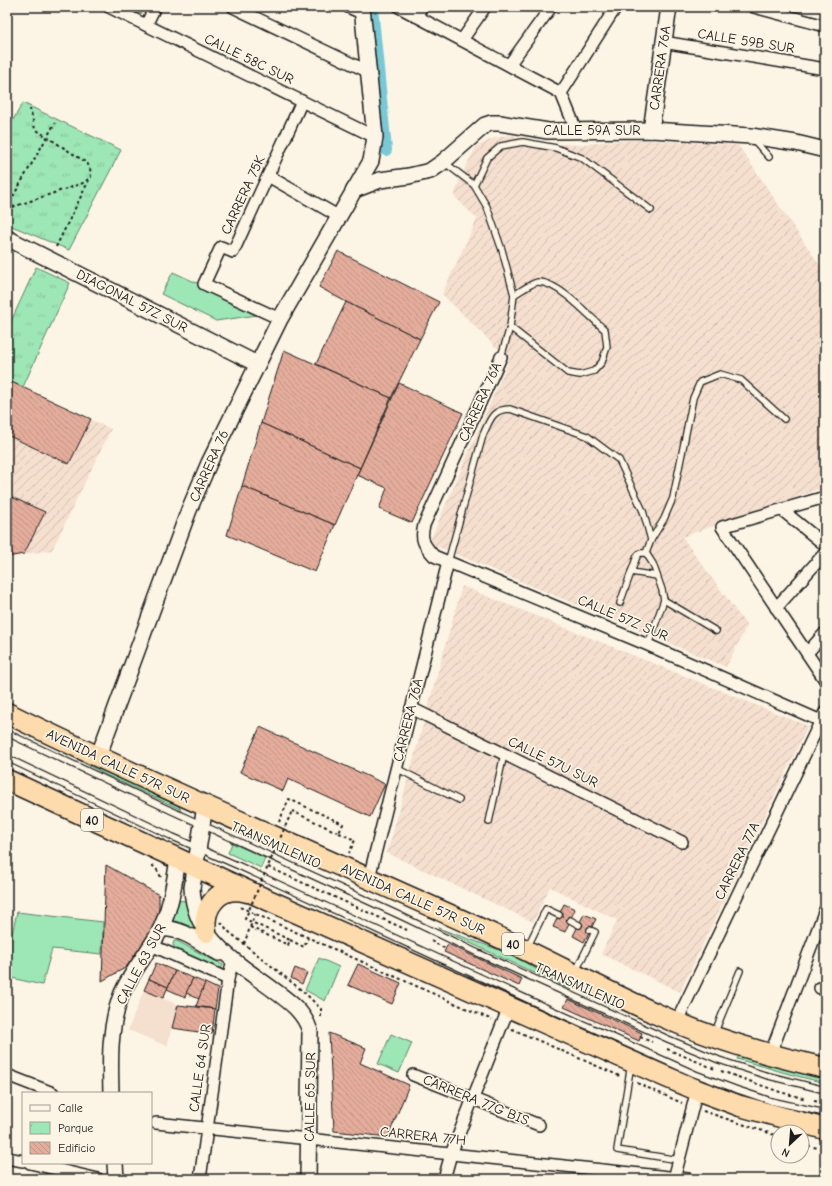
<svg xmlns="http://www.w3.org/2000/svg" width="832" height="1186" font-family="'Comic Neue',sans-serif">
<defs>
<pattern id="industrial-furrows" width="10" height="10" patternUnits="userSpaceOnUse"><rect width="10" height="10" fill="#f5dfcf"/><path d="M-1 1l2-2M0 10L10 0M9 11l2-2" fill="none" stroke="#d1bfb1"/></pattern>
<pattern id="park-tufts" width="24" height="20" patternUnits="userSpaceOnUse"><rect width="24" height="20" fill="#9de6b5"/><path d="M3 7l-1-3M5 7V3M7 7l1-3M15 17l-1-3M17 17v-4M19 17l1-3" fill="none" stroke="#87c59b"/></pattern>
<pattern id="building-back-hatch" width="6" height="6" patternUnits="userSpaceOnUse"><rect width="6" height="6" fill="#e4ac9b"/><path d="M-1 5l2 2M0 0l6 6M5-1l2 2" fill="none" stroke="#c39385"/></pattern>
</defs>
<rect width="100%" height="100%" fill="#fcf5e5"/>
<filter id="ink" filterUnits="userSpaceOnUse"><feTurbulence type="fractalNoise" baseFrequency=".025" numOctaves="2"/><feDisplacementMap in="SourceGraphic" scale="8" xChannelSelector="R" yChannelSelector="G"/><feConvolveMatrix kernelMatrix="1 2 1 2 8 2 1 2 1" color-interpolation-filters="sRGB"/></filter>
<g filter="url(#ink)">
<!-- built -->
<path fill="#f5dfcf" d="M144,990l34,15 -11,41 -39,-16z"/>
<!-- industrial -->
<g fill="url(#industrial-furrows)">
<path d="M510,135l35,8 31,2 37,-4 30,-1 95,5 87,128v214l-143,50 65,89 -21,41 -297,-124 80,-183 -67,-66 35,-75 -23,-23 7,-20 15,-29 18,-9z"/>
<path d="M7,380l104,49 -59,121 -45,7z"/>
<path d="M462,586l346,140 -128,266 -79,-38 16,-34 -67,-33 -17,35 -146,-69z"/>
</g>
<!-- green -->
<g fill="#9de6b5" stroke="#5c8168">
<path d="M173,272l91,42 -48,7 -55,-27z"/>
<path d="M60,750l116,54 6,6 -74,-34z"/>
<path d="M232,843l33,15 -4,10 -33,-15z"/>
<path d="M177,900l9,1 3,11 15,27 -32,-18z"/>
<path d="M17,912l86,10 -1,32 -50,-5 -10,36 -35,-8v-21z"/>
<path d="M438,928l73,26 60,36z"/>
<path d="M174,941h3l46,24 -3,6 -46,-24 -1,-3z"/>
<path d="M319,958l20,9 -14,34 -20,-11z"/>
<path d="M391,1034l21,9 -13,30 -21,-9z"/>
<path d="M740,1053l85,23v7l-36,-9 -52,-15z"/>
</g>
<!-- park -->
<g fill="url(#park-tufts)" stroke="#5c8168">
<path d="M127,7h18l-4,7z"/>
<path d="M23,103l98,47 -52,100 -62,-26v-94z"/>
<path d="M36,267l34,16 -47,104 -16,-7v-50z"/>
</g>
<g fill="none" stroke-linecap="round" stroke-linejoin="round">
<!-- canal -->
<path stroke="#79c8d6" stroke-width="12" d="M372,7l14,143"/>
</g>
<!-- building -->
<g fill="url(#building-back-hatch)" stroke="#1c1c1c">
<path d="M338,251l101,51 -19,37 -74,-37 -27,-15z"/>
<path d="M346,302l74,37 -29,59 -75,-34z"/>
<path d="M284,350l107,48 -31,70 -99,-45z"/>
<path d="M7,380l84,39 -22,45 -62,-29z"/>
<path d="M399,383l64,30 -51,110 -33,-14 8,-21 -30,-13z"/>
<path d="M261,423l99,45 -25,57 -93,-39z"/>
<path d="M242,486l93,39 -20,47 -88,-37z"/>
<path d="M7,495l38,17 -21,42 -17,3z"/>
<path d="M260,727l125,57 -15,33 -82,-38 -5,12 -43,-19z"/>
<path d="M106,865l53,30v13l-2,16 -16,26 -16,18 -23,13z"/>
<path d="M564,904l11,5 -10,23 -12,-5z"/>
<path d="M584,914l12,5 -12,23 -11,-6z"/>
<path d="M448,944l74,35 -3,7 -75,-34z"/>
<path d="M156,963l19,8 -7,16 -19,-8z"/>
<path d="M358,964l43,19 -9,21 -44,-19z"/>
<path d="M295,968l12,5 -5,11 -11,-6z"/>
<path d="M175,971l18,7 -8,19 -18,-8z"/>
<path d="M193,978l12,5 -6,16 -13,-6z"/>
<path d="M149,979l19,8 -5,11 -19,-8z"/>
<path d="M205,983l13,6 -3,20 -19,-3z"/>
<path d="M568,999l74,34 -3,8 -75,-34z"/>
<path d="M178,1005l37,4 -3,25 -40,-6z"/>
<path d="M329,1033l37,15 -6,15 49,22 -21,52 -54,-6z"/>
</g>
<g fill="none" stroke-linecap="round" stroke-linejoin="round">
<!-- lane casing -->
<g stroke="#1c1c1c" stroke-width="8">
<g id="lane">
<path d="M753,139l16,18"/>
<path d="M444,162l30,23 13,22 15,43 12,45 -4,32 -9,30"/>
<path d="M474,185l13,-27 14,-12 22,-4 33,6 26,10 69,52"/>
<path d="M510,327l58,46 12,2 14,-4 8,-9 5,-15 -2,-17c-16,-14 -46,-48 -67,-48 -5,0 -19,10 -24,13"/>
<path d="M646,553l5,-13 13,-21 9,-21 20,-100 7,-16 20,-8 21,6 43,39"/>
<path d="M448,562l35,-127c7,-15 9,-26 27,-26l77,27 32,24 24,51 8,29"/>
<path d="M631,572l26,4"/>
<path d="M664,600l52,31"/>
<path d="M620,603l17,-47 3,-3h6l7,11 9,26 2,10 -16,45"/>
<path d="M7,733l165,78 229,105 77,37 190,86 51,21 46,15 60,15"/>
<path d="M7,758l166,79 66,29 297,137 159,71 40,15 36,12 54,12"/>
<path d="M396,768l63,32"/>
<path d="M489,822l15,-68"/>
<path d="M570,920l9,5"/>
<path d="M527,948l19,-39 13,6"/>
<path d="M576,971l19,-39 -5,-2"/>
<path d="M714,1034l26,-63"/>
<path d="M631,1064l-14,86 62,10"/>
</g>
</g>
<!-- street casing -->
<g stroke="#1c1c1c" stroke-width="14">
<g id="street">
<path d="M109,7l266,130"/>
<path d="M233,7l136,65"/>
<path d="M348,7l16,7"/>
<path d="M399,7l162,86 16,39"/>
<path d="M754,7l71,19"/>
<path d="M415,16l7,-9"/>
<path d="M146,25l9,-18"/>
<path d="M462,40l23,-33"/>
<path d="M663,42l162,27"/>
<path d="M509,65l42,-58"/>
<path d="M561,93l55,-86"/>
<path d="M268,176l70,40"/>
<path d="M280,319l-76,-35 17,-37 12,5 69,-151"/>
<path d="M501,357l-77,168c-4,15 0,20 10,31l214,89 173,76"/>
<path d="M825,497l-103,30 103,153"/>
<path d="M782,510l43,35"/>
<path d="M776,608l49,-55"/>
<path d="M807,653l18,-20"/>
<path d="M411,708l271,134"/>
<path d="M369,878l79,-316"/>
<path d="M151,945l77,34"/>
<path d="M820,988l5,2"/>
<path d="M676,1023l149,-311"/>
<path d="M770,1055l55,-145"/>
<path d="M7,1075l46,18"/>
<path d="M413,1075l126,50"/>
<path d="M156,1123l532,56"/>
<path d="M7,1158l16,3"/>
<path d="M30,1163l68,16"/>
<path d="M200,1179l28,-200 5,-18"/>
<path d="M444,1179l7,-25 58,-147"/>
<path d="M674,1179l23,-89"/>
</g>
</g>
<!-- secondary casing -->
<g stroke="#1c1c1c" stroke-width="18">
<g id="secondary">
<path d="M651,130l18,-123"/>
<path d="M354,190l26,-10 29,-4 21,-5 13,-9 42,-37 6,-2h9l48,8 103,-1 100,6 45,7 29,7"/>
<path d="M7,238l250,126"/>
<path d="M98,757l91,-247 20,-47 71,-144 91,-158 4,-24 -13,-130"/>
<path d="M205,806l-13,82c2,52 46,75 83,103 15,11 29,21 35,40l-2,148"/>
<path d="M161,929c21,-2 41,15 58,24"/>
<path d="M111,1093c-1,-34 -2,-67 11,-100 9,-20 24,-38 35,-57 13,-23 17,-51 21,-77"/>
<path d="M115,1163l1,16"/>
</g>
</g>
<!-- highway casing -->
<g stroke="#1c1c1c" stroke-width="23">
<g id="highway">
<path d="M7,713c156,77 316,144 474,216 60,27 117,59 178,86 53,24 109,40 166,53"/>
<path d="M7,780l243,112 414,184 33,14 43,16 85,23"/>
<path d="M206,932c-4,-26 14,-48 41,-40"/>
</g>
</g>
<!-- path -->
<g stroke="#1c1c1c" stroke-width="2" stroke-dasharray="3 3" stroke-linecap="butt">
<path d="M7,207l48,-84"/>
<path d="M7,209l76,-26 8,-6 -1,-9 -3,-5 -52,-34 -5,-20"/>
<path d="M56,247l33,-67"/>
<path d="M279,822l10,-23 54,25 -4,9 -47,-22"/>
<path d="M339,833l16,7 -6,13"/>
<path d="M152,865l5,5 4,7"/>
<path d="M268,867l139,63"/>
<path d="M240,907l252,113"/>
<path d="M221,922l7,9 77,62 16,16v11"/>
<path d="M290,940l14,7 4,-9"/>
<path d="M431,941l15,8"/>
<path d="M244,944l11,-30"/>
<path d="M512,1029l110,48"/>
<path d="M640,1037l12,5"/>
<path d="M667,1049l48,20"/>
<path d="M721,1071l59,21 26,7"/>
<path d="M637,1083l45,20"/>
<path d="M814,1101l11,2"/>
<path d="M703,1111l75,25"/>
<path d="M802,1144l23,6"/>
</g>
<!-- lane -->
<use href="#lane" stroke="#fcf5e5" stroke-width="5.5"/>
<!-- street -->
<use href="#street" stroke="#fcf5e5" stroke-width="11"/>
<!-- secondary -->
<use href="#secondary" stroke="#fcf5e5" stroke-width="15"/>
<!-- highway -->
<use href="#highway" stroke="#fedbac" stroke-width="20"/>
<!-- path-bridge -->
<path stroke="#1c1c1c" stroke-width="2" stroke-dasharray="3 3" stroke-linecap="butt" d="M250,927l38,18 2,-5 -45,-21 47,-108"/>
</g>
</g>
<g text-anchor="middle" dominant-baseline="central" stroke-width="3.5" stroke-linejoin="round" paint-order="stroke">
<!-- shield labels -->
<g fill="#fcf5e5" stroke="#5f5d58" stroke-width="1">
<rect x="81" y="809" width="22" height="22" rx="3"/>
<rect x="502" y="933" width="22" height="22" rx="3"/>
</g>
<g font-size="13" font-weight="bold" fill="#1c1c1c">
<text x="92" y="820">40</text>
<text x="513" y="944">40</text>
</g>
<!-- street labels -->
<g font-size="14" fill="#1c1c1c" stroke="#fcf5e5">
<text transform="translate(746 41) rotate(9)">CALLE 59B SUR</text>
<text transform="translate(249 59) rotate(26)">CALLE 58C SUR</text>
<text transform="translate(660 68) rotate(-82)">CARRERA 76A</text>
<text x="592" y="130">CALLE 59A SUR</text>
<text transform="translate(243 195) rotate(-65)">CARRERA 75K</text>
<text transform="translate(132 301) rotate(27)">DIAGONAL 57Z SUR</text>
<text transform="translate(480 402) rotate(-66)">CARRERA 76A</text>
<text transform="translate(209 466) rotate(-66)">CARRERA 76</text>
<text transform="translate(623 618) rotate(23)">CALLE 57Z SUR</text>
<text transform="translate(408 720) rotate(-76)">CARRERA 76A</text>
<text transform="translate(553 762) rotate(26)">CALLE 57U SUR</text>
<text transform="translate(118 766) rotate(25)">AVENIDA CALLE 57R SUR</text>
<text transform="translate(276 845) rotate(24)">TRANSMILENIO</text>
<text transform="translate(737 861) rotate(-64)">CARRERA 77A</text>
<text transform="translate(413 899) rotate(24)">AVENIDA CALLE 57R SUR</text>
<text transform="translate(141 964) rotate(-62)">CALLE 63 SUR</text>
<text transform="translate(580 986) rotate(24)">TRANSMILENIO</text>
<text transform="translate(200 1068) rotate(-82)">CALLE 64 SUR</text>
<text transform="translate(310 1097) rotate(-89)">CALLE 65 SUR</text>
<text transform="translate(476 1100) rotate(22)">CARRERA 77G BIS</text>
<text transform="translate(423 1136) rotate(6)">CARRERA 77H</text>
</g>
</g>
<!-- margin -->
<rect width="832" height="1186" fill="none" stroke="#fcf5e5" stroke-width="24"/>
<rect x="12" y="12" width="808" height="1162" fill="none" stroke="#1c1c1c" stroke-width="1.5" filter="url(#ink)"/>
<!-- legend -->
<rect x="22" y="1092" width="130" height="72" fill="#fcf5e5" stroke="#a29e95"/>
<rect x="30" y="1105" width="20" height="6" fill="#fcf5e5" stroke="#a29e95"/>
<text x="58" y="1112" font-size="12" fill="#1c1c1c">Calle</text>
<rect x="30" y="1122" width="20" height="12" fill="url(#park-tufts)" stroke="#a29e95"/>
<text x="58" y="1132" font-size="12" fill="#1c1c1c">Parque</text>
<rect x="30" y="1142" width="20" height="12" fill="url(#building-back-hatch)" stroke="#a29e95"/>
<text x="58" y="1152" font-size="12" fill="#1c1c1c">Edificio</text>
<!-- north arrow -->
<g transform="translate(790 1144) rotate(206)"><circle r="19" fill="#fcf5e5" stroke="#a29e95"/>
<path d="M0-3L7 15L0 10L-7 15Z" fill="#1c1c1c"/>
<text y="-6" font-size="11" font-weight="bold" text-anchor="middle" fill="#1c1c1c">N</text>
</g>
</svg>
